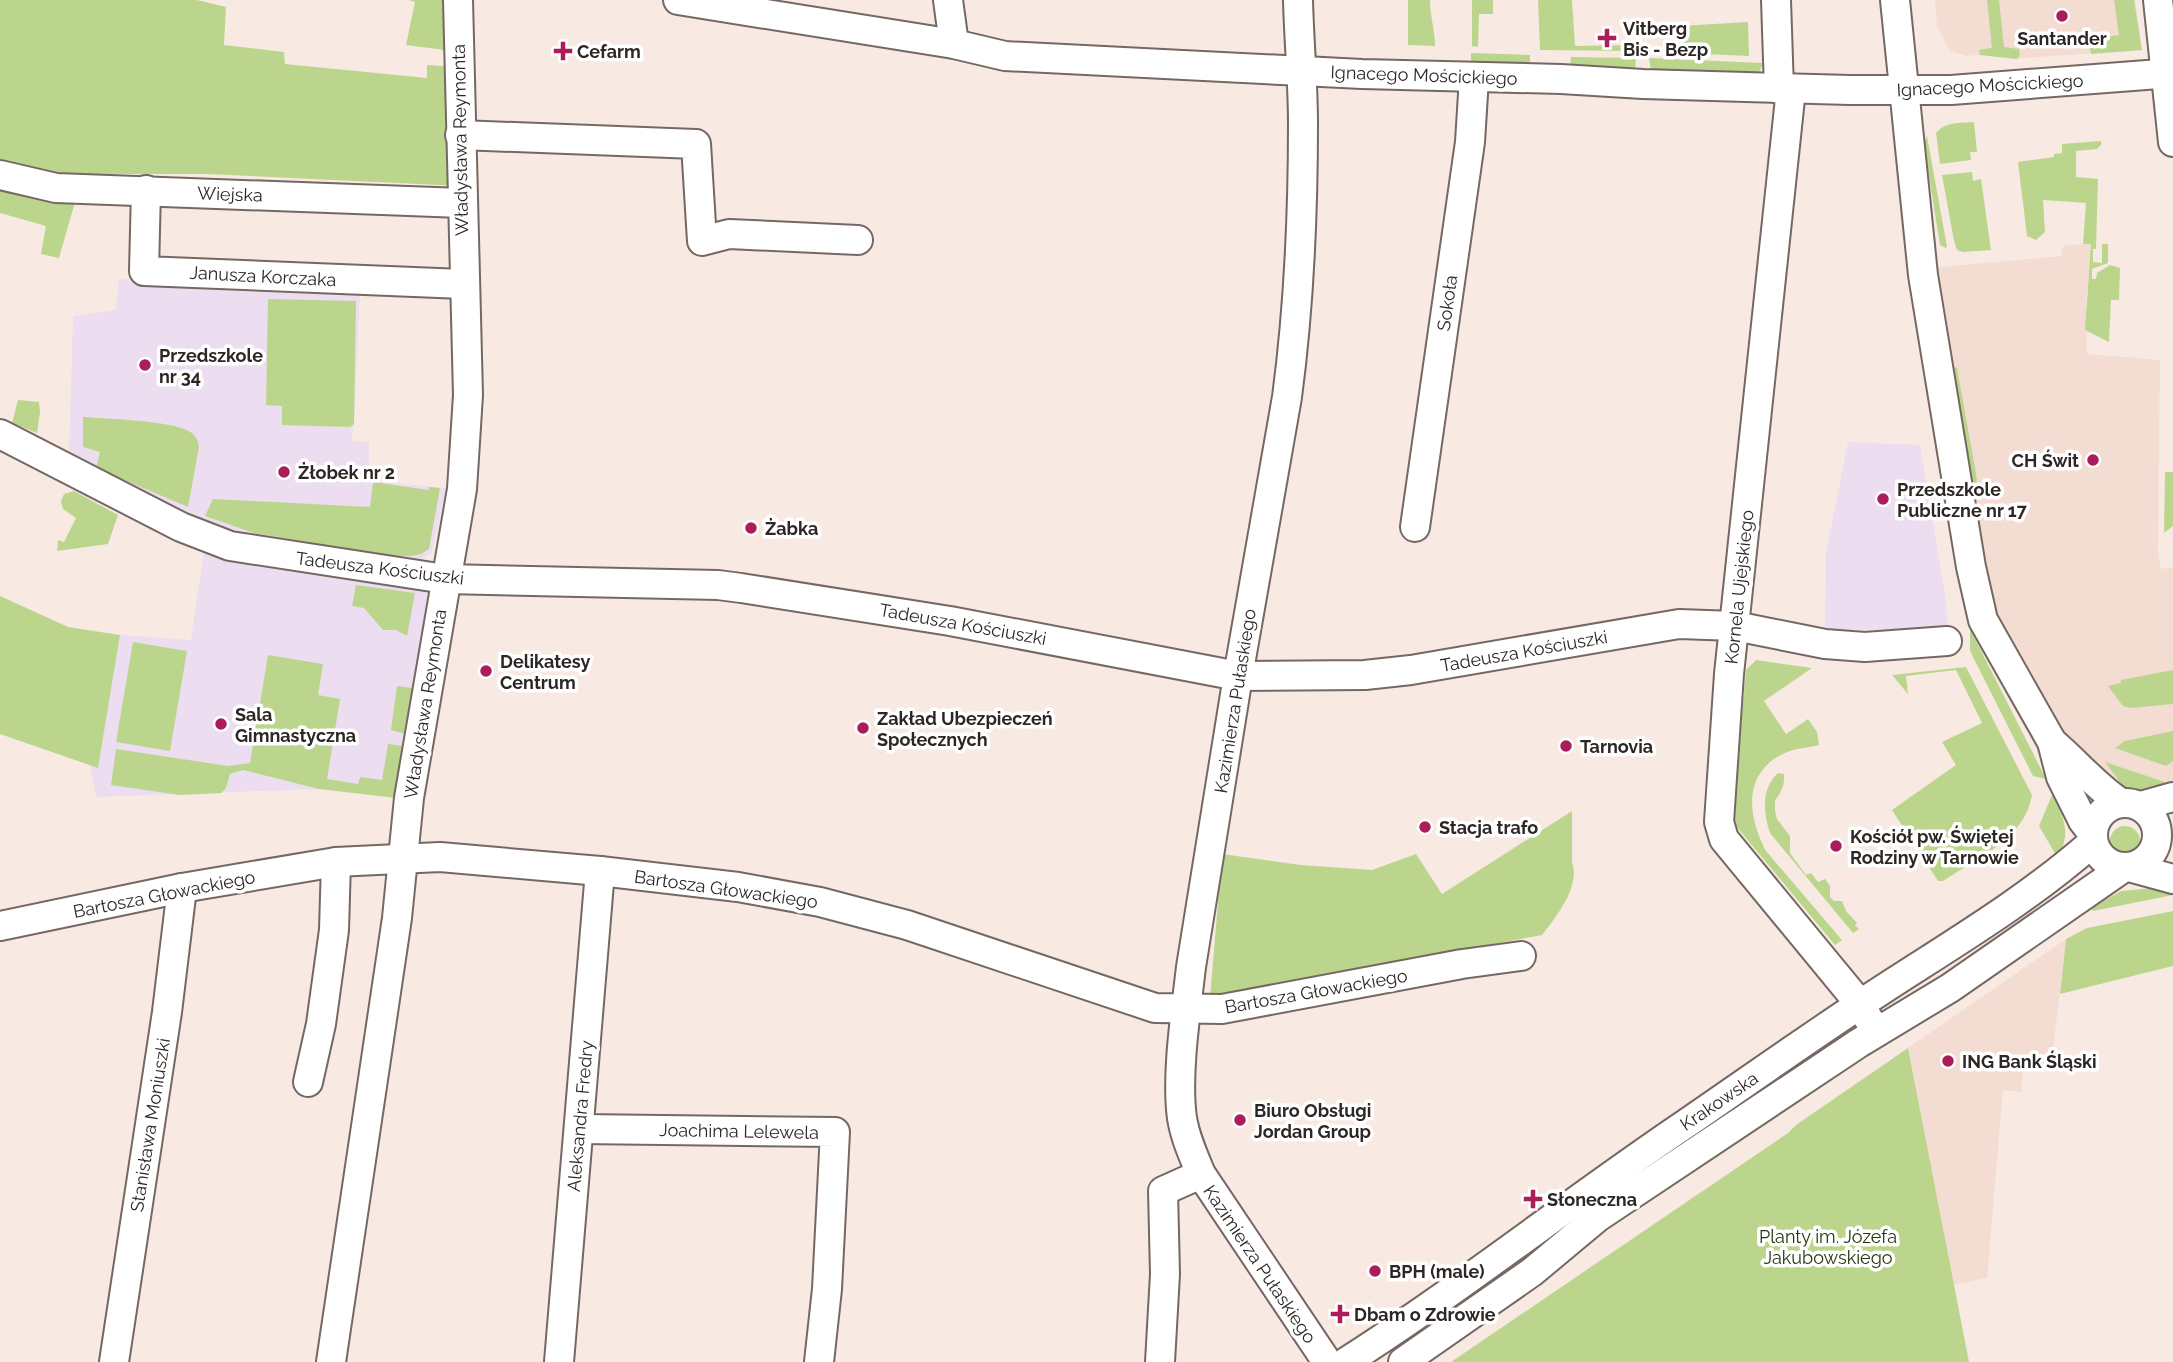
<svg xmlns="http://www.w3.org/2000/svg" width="2173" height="1362" font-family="Raleway,sans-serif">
<rect width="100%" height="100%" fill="#f8eae2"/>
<!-- built -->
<g fill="#f3ddd2">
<path d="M1935,0h200l7,50 -130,9 -32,-4 -14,1 -16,-5 -13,-24z"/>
<path d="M2092,243l-6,57 1,54 73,6 -2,191 3,18 12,-2v215l-30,14 -13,1 -36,-22 -102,-149 -62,-358 131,-12 2,-10z"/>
<path d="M2066,939l-15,128 -27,-4 -3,29 -18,-2 -16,188 -33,7 -46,-237z"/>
</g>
<!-- education -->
<g fill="#ecddf0">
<path d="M148,276l212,12 -6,136 -3,17 18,1v39l77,7 -14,64 -15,12 -174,-27 -31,-11 -108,-49 -35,-24 4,-137 43,-6 3,-30z"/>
<path d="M1848,442l72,3 26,156 1,24 -52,5 -70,-1 1,-76z"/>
<path d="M206,537l239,42 -36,219 -90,-9 -223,8 -6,-32 8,2 22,-132 71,5z"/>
</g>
<!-- green -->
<g fill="#bbd68c">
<path d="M0,0h197l29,7 -2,38 60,7 1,12 142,14v-13l25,2 9,119 -255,-12h-168l-38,-11z"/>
<path d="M409,0h34l2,50 -39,-5 9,-43z"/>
<path d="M1408,0h22c0,16 5,30 5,46l-27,-1z"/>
<path d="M1472,0h21v14h-14l-1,33 -6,-1z"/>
<path d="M1538,0h34l3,46 60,-1 -1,6 -94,-1z"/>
<path d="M1987,0h12l5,47 15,2 1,6 -3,4 -37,-4 -1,-5 13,-2z"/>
<path d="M2114,0h20l8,50 -51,4 -3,-21 8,-2 1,7 22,-3z"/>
<path d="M1748,22l1,34 -70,-3 1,-27z"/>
<path d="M1471,53l59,2v11l-59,-1z"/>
<path d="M1571,57l65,1 -1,11 -65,-1z"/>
<path d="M1649,58l114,5 -4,10 -108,-3z"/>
<path d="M1974,122l3,30h-7l1,8 -31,4 -4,-31c8,-11 25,-10 38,-11z"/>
<path d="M1927,136l20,111 -1,1 -6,-3 -15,-94 -1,-8z"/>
<path d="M2101,141v4l-4,4 -21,2v26l22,2 -2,70h-3v13l9,1v-19h6v19l-16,6v10h4l1,-6 13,-8 10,3 -1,32h-8l-2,42 -24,-12 6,-86h-8l3,-41 -43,-3 2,32 -9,8 -9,-4 -9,-74 36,-5v-3l8,-1v-9z"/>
<path d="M1972,172l1,9 8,-2 10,71 -28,2 -6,-2 -3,-9 -12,-66z"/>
<path d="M0,188l75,14 -16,56 -18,-4 5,-28 -46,-13z"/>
<path d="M268,299l88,2 -2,123 -4,3 -68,-2v-19l-16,-1z"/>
<path d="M1954,367l3,1 20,111 -2,13 -3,-1 -20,-121z"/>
<path d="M18,400l21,2 1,10 -3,21 -25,-10z"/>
<path d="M83,417c24,2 91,3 109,16 5,5 6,8 7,14l-11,60 -92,-39 4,-16 -17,-5z"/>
<path d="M2165,472h8v54l-9,7z"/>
<path d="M373,482l56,8v-3l11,1 -11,61 -8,5 -9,2h-19l-139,-23 -49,-17 8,-17 157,8z"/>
<path d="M74,491l44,24 -10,29 -51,7 1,-11 6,2 12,-24 -13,-9 -2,-8 3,-7z"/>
<path d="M356,585l59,8 -8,43 -11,-6h-13l-19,-22 -12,-2z"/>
<path d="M0,596l68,31 52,8 -22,133 -98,-34z"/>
<path d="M1970,629l76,150 -13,-3 -60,-119 -3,-7z"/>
<path d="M133,642l54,9 -17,100 -54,-9z"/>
<path d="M268,655l55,9 -5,31 22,4 -13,80 31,5 2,-7 22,3 6,-36 16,2 -8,52 -77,-9 -76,-19 -13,4 -4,14 -5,5 -41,2 -69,-10 5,-36 112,17 22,-3z"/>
<path d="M1756,660l56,8 -48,33 22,33 22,-15 9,13 2,13c-11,3 -22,3 -32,7 -45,19 -40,63 -21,99l76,89 -7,5 -99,-119 -3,-9 13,-147z"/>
<path d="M1966,667l66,128c-7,44 -56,64 -89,86h-5l-46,-71 64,-45 -14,-23 40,-19 -26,-53 -50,6 2,18 -16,-19z"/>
<path d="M2173,670v34l-42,4 -8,-2 -15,-20 13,-3v-3z"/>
<path d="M397,686l15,2 -7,46 -14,-4z"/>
<path d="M2173,731v30l-7,5 -51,-18 10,-7z"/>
<path d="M2105,762l60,20 -23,12h-13z"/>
<path d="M1778,773l6,1c1,12 -3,18 -9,27v10l2,8 13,17v17l16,22 5,-2 7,9 7,-3 5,7v11l4,4h8l4,10 11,12 -2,2 4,4 -6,4 -83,-100c-7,-20 -9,-45 8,-60z"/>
<path d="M2052,795c12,22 20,40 5,62l-18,-31z"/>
<path d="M1572,811v51c9,24 -16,55 -30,73l-144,26 -189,49 13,-156 79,11 71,5 44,-16 26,40z"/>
<circle cx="2125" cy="841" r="15"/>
<path d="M2154,888l19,7 -80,16 -2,-3 30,-17z"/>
<path d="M2173,911v55l-113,28 6,-55 21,-11z"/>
<path d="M1908,1048l61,314h-518l337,-229 8,-8z"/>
</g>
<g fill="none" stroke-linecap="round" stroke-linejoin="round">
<!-- minor casing -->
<g stroke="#756862" stroke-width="32">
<g id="minor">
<path d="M678,0l276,44 51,12 357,18 199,5 82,5 207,6h101l222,-17"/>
<path d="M948,0l6,44"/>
<path d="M1298,0c1,41 5,83 5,124 0,90 -4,183 -16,273l-49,279 -47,291c-5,44 -15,108 -9,151 3,19 11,37 19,56l126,188"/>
<path d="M1776,0l3,89"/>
<path d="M1895,0l28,275 48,292 12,53 69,122 9,35 22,44 10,13"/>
<path d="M2158,0l15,142"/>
<path d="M1791,89l-62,585 -10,148 5,17 131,159 22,34"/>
<path d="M460,135l236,9 6,97 27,-7 129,6"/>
<path d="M0,175l56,13 406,15"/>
<path d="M146,190l-2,81 319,13"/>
<path d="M0,434l181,93 49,19 215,33 273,6 23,3 209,33 288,55 127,-1 46,-5 268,-46 56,2 90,18 40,3 82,-6"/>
<path d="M1415,527l55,-385 4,-64"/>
<path d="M2052,742c24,20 43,44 69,61"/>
<circle cx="2125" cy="835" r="32"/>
<path d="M2141,806l32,-9"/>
<path d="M2129,867l44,12"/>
<path d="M0,926l182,-38 154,-26 104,-5 160,14 138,16 82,15 87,23 248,83 67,1 240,-45 59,-8"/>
<path d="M308,1082l13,-58 13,-94 2,-68"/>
<path d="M580,1129l255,3 -8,157 -8,73"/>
<path d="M114,1362l53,-350 15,-124"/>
<path d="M331,1362l66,-444 12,-120 53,-309 6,-94 -10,-395"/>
<path d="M559,1362l41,-491"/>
<path d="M1160,1362l5,-88 -2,-83 38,-17"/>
<path d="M1346,1362c116,-74 224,-160 338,-237 67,-46 133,-93 201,-137 71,-46 145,-90 208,-146"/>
<path d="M1403,1362l129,-90 66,-55 261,-174 91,-55 173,-120"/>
</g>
</g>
<!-- minor -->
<use href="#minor" stroke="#fff" stroke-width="28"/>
</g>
<!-- markers -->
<g fill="#aa1c5a" stroke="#fff" stroke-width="2.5">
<circle cx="2062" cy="16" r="7"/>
<path d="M1603.5 27.5h7v7h7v7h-7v7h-7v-7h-7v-7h7z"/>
<path d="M559.5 40.5h7v7h7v7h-7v7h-7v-7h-7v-7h7z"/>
<circle cx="145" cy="365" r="7"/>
<circle cx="2093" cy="460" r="7"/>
<circle cx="284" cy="472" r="7"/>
<circle cx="1883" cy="499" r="7"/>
<circle cx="751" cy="528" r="7"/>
<circle cx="486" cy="671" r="7"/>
<circle cx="221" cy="724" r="7"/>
<circle cx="863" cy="728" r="7"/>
<circle cx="1566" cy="746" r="7"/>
<circle cx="1425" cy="827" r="7"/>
<circle cx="1836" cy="846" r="7"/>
<circle cx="1948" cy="1061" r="7"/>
<circle cx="1240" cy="1120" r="7"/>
<path d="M1529.5 1188.5h7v7h7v7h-7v7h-7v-7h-7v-7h7z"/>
<circle cx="1375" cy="1271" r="7"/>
<path d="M1336.5 1303.5h7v7h7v7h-7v7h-7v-7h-7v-7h7z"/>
</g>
<g text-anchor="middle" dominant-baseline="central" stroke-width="7" stroke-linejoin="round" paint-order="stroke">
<!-- poi labels -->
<g font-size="18" font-weight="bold" fill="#2c2724" stroke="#fff" text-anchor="start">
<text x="1623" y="28">Vitberg<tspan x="1623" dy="21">Bis - Bezp</tspan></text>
<text x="2062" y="38" text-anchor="middle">Santander</text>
<text x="577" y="51">Cefarm</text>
<text x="159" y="355">Przedszkole<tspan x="159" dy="21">nr 34</tspan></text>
<text x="2079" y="460" text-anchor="end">CH Świt</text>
<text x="298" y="472">Żłobek nr 2</text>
<text x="1897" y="489">Przedszkole<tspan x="1897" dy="21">Publiczne nr 17</tspan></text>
<text x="765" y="528">Żabka</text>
<text x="500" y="661">Delikatesy<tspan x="500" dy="21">Centrum</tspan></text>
<text x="235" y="714">Sala<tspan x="235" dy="21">Gimnastyczna</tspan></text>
<text x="877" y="718">Zakład Ubezpieczeń<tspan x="877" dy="21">Społecznych</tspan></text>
<text x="1580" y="746">Tarnovia</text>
<text x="1439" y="827">Stacja trafo</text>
<text x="1850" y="836">Kościół pw. Świętej<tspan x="1850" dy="21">Rodziny w Tarnowie</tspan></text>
<text x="1962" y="1061">ING Bank Śląski</text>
<text x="1254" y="1110">Biuro Obsługi<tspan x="1254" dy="21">Jordan Group</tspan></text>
<text x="1547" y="1199">Słoneczna</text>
<text x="1389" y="1271">BPH (male)</text>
<text x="1354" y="1314">Dbam o Zdrowie</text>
</g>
<!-- street labels -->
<g font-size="18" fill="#2c2724" stroke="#fff">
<text transform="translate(1424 75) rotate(2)">Ignacego Mościckiego</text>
<text transform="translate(1990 85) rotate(-3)">Ignacego Mościckiego</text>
<text transform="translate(460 140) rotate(-91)">Władysława Reymonta</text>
<text transform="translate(230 194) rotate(2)">Wiejska</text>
<text transform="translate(263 276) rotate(3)">Janusza Korczaka</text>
<text transform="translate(1447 303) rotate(-82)">Sokoła</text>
<text transform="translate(380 568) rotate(7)">Tadeusza Kościuszki</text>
<text transform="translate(1739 587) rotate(-84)">Kornela Ujejskiego</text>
<text transform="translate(963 624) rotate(10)">Tadeusza Kościuszki</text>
<text transform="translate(1524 651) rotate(-10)">Tadeusza Kościuszki</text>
<text transform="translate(1235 701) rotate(-81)">Kazimierza Pułaskiego</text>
<text transform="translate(425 704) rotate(-81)">Władysława Reymonta</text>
<text transform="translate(726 889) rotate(8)">Bartosza Głowackiego</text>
<text transform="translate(164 894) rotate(-11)">Bartosza Głowackiego</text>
<text transform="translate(1316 991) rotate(-10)">Bartosza Głowackiego</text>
<text transform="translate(1719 1101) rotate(-34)">Krakowska</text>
<text transform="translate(580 1116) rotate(-85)">Aleksandra Fredry</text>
<text transform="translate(150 1125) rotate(-81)">Stanisława Moniuszki</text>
<text transform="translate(739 1131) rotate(1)">Joachima Lelewela</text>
<text transform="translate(1260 1264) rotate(56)">Kazimierza Pułaskiego</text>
</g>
<!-- park labels -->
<g font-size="18" fill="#28350d" stroke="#fff">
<text x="1828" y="1236">Planty im. Józefa<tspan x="1828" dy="21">Jakubowskiego</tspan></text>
</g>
</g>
</svg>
